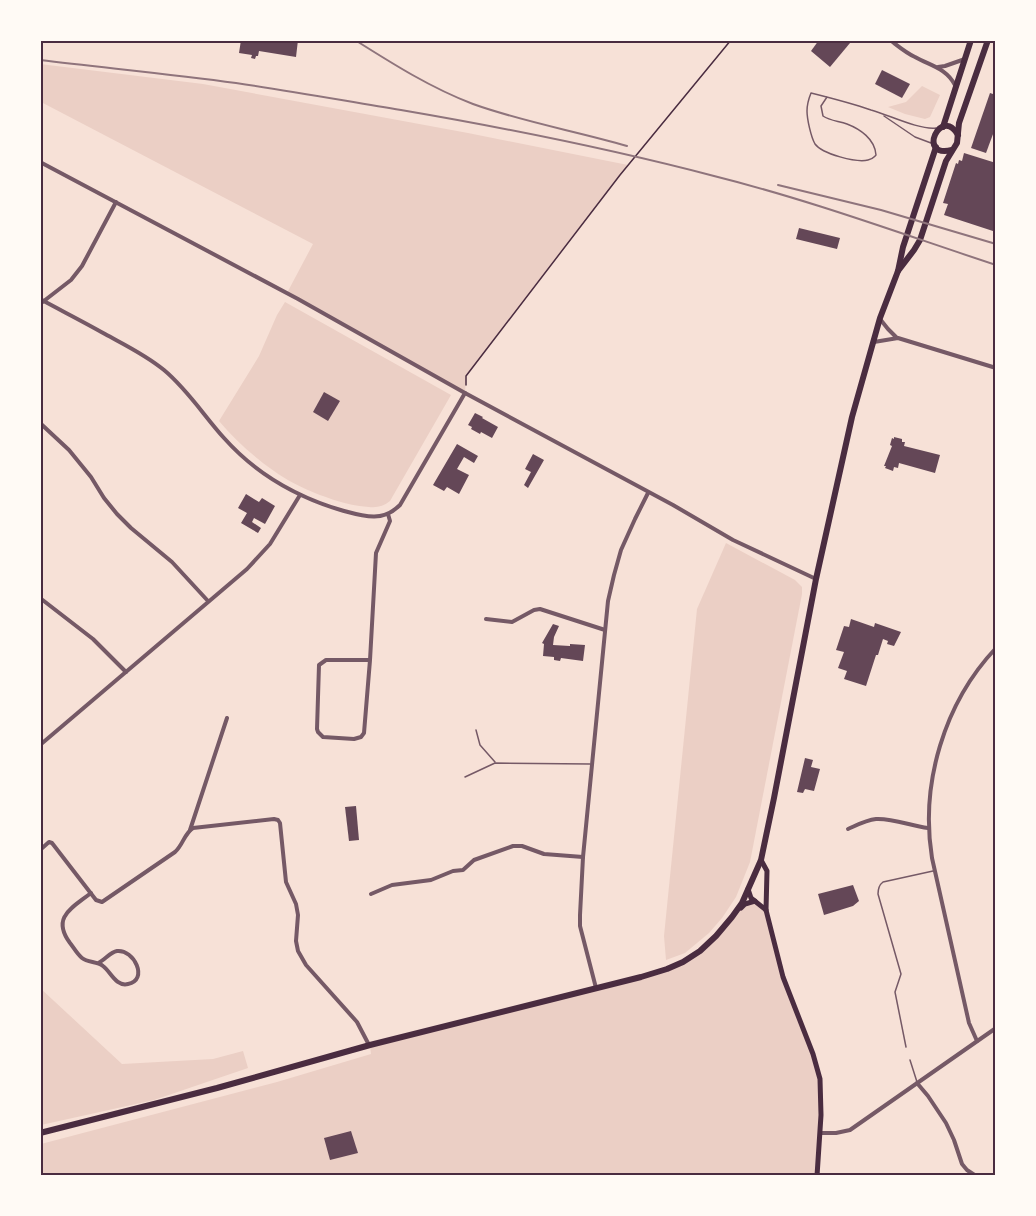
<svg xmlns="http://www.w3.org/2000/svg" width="1036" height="1216" font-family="Inter,sans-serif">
<rect width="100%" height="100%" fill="#f7e1d7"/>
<!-- green -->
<g fill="#ebcfc5">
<path d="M40,64l163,20 265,49 160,32 -162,211 -1,17 -178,-100 26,-49 -272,-142z"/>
<path d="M922,86l18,9 -10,22 -5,2 -20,-5 -17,-7 18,-5z"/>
<path d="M285,302l166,93 -61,106c-6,5 -13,7 -21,6 -27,-1 -74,-20 -95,-36 -20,-14 -39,-31 -55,-50l40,-65 18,-41z"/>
<path d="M726,543l69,37 7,7v7l-52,268 -14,35 -14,21 -13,15 -24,20 -19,7 -2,-24 33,-327z"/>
<path d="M755,901l11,9 10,39 44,130 -3,96 -776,1v-32l236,-62 94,-28 -1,-9 256,-64 63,-23 54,-52z"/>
<path d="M40,988l82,76 91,-5 30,-8 5,17 -94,32 -113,25z"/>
</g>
<!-- building -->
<g fill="#644757">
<path d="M241,40h57l-2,17 -37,-6 -1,5h-2l-1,3 -4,-1 1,-3 -13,-2z"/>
<path d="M819,40h28l3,3 -20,24 -19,-16z"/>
<path d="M882,70l28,14 -8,14 -27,-14z"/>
<path d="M990,93l6,2v31l-10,27 -15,-5z"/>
<path d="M964,153l32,10v69l-52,-17 4,-11 -5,-1 13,-40 2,1 1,-4 3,1z"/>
<path d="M799,228l41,10 -3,11 -41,-10z"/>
<path d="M324,392l16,9 -12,20 -15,-9z"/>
<path d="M475,413l8,4 -1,1 16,9 -6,11 -11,-6 -1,2 -9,-5 1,-2 -4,-2z"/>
<path d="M894,437l8,2v3h3l-1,4 36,9 -5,18 -36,-10 -1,5 -4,-1 -1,4 -8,-3 1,-2h-2l8,-20 -2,-1 2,-7 2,1z"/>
<path d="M457,444l21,12 -4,7 -10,-6 -7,12 12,6 -10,19 -12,-7 -3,4 -11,-6z"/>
<path d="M533,454l11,6 -16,28 -4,-3 7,-13 -6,-3z"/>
<path d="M246,494l13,8 3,-4 13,8 -10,18 -11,-6 -2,4 9,6 -3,5 -17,-10 6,-10 -9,-5z"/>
<path d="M851,619l23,8 1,-4 26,9 -7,14 -7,-2 1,-3 -5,-2 -5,16h-2l-10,31 -22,-7 3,-8 -9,-3 6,-16 -8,-2 8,-24 5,1z"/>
<path d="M553,624l6,2 -5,11 -1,8 17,1v-2l15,1 -2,16 -22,-3 -1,3 -6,-1v-3l-11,-1 1,-12 -2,-1z"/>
<path d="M805,758l8,2 -2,7 9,2 -6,22 -9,-2 -2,4 -6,-1z"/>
<path d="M356,806l3,34 -10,1 -4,-34z"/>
<path d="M853,885l6,16 -6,5 -29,9 -6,-21z"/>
<path d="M351,1131l7,22 -28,7 -6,-22z"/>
</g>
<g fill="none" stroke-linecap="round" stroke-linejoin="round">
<!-- path -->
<path stroke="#4a2c40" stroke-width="1.5" d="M466,385v-9l154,-201 111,-135"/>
<!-- service -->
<g stroke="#755966" stroke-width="1.5">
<path d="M827,97l-6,9 2,10c7,5 16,5 24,8 13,5 28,15 29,31 -3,3 -3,4 -8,5 -11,3 -46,-6 -53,-16 -4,-7 -8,-25 -8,-33 0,-6 2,-13 4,-18 20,5 40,10 60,17 18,5 48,20 65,18"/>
<path d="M884,116l31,21 16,6"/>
<path d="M476,730l4,15 15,17"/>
<path d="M465,777l30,-14 95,1"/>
<path d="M906,1047l-11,-55 6,-18 -23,-80c0,-6 1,-9 5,-12l50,-11"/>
<path d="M910,1060l7,22"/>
</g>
<!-- minor -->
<g stroke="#755966" stroke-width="4">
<path d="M890,40c8,6 16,13 25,17 16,9 31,11 40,28"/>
<path d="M938,67l7,-1 20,-7"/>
<path d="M40,162l258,137 167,94 208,112 60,35 83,39"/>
<path d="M40,299c22,12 44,23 65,35 20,11 41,21 59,36 24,20 40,46 60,68 32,36 75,60 120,73 22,6 39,11 56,-6l65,-112"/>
<path d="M40,304l31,-24 11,-14 34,-64"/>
<path d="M880,319l8,10 9,9"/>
<path d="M874,342l24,-4 98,30"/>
<path d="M40,423l29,27 22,27 13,21 13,16 14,14 41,34 36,39"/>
<path d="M40,598l53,41 33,33"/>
<path d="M486,619l26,3 22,-12 6,-1 65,21"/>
<path d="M370,660h-44l-7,5 -2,64 1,3 5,5 31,2 7,-2 3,-4 6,-73 6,-107 14,-32 -2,-7"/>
<path d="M40,745l207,-176 23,-25 30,-49"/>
<path d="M848,829c9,-4 18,-9 28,-10 17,-1 35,7 52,9"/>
<path d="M190,830l37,-112"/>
<path d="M40,850l9,-8 3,1 44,57 6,2 73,-50c8,-7 9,-18 18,-24l81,-9 4,1 2,3 6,59 10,22 2,11 -2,26 2,10 8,14 51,57 12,23"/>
<path d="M91,893c-19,15 -40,24 -21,50 4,5 7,11 12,15 6,5 15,3 21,8 8,6 13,21 25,18 21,-4 6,-35 -11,-33 -7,1 -12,9 -19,12"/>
<path d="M371,894l21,-9 39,-5 22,-9 10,-1 11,-10 39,-14h9l22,8 39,3"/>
<path d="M596,988l-16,-62v-11l3,-58 25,-256 6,-26 7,-25 14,-31 13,-26"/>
<path d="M977,1041l-8,-18 -37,-165c-12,-74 12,-155 64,-210"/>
<path d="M917,1083l11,13 18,27 8,17 8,24 5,6 9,6"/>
<path d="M820,1133h16l14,-3 146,-102"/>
</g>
<!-- secondary -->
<g stroke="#4a2c40" stroke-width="5">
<path d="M761,860l6,11 -1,39 17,67 30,77 7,25 1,36 -4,61"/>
<path d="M748,889l3,9 15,12"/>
<path d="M741,908l4,-4 10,-3"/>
</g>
<!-- primary -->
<g stroke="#4a2c40" stroke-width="6">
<path d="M943,127l28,-87"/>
<path d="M952,150c-36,9 -11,-45 6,-15"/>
<path d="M898,271l16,-21 6,-10 26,-79 11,-18 2,-20 29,-83"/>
<path d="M40,1133l177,-45 153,-43 271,-68 26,-8 16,-7 17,-11 16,-15 16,-19 10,-14 19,-43 13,-62 42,-219 36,-162 28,-99 18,-47 5,-24 33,-100"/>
</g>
<!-- rail -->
<g stroke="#8f747c" stroke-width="2">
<path d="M355,40c38,24 76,48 118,64 50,18 103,27 154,42"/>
<path d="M40,60c66,8 131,14 196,23 55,8 110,18 165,27 105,18 210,39 313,66 96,24 188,58 282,89"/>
<path d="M778,185l103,25 115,34"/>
</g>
</g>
<!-- border -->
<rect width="1036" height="1216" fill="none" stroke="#fffaf5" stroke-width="84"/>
<rect x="42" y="42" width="952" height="1132" fill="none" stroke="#4a2c40" stroke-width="2"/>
</svg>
